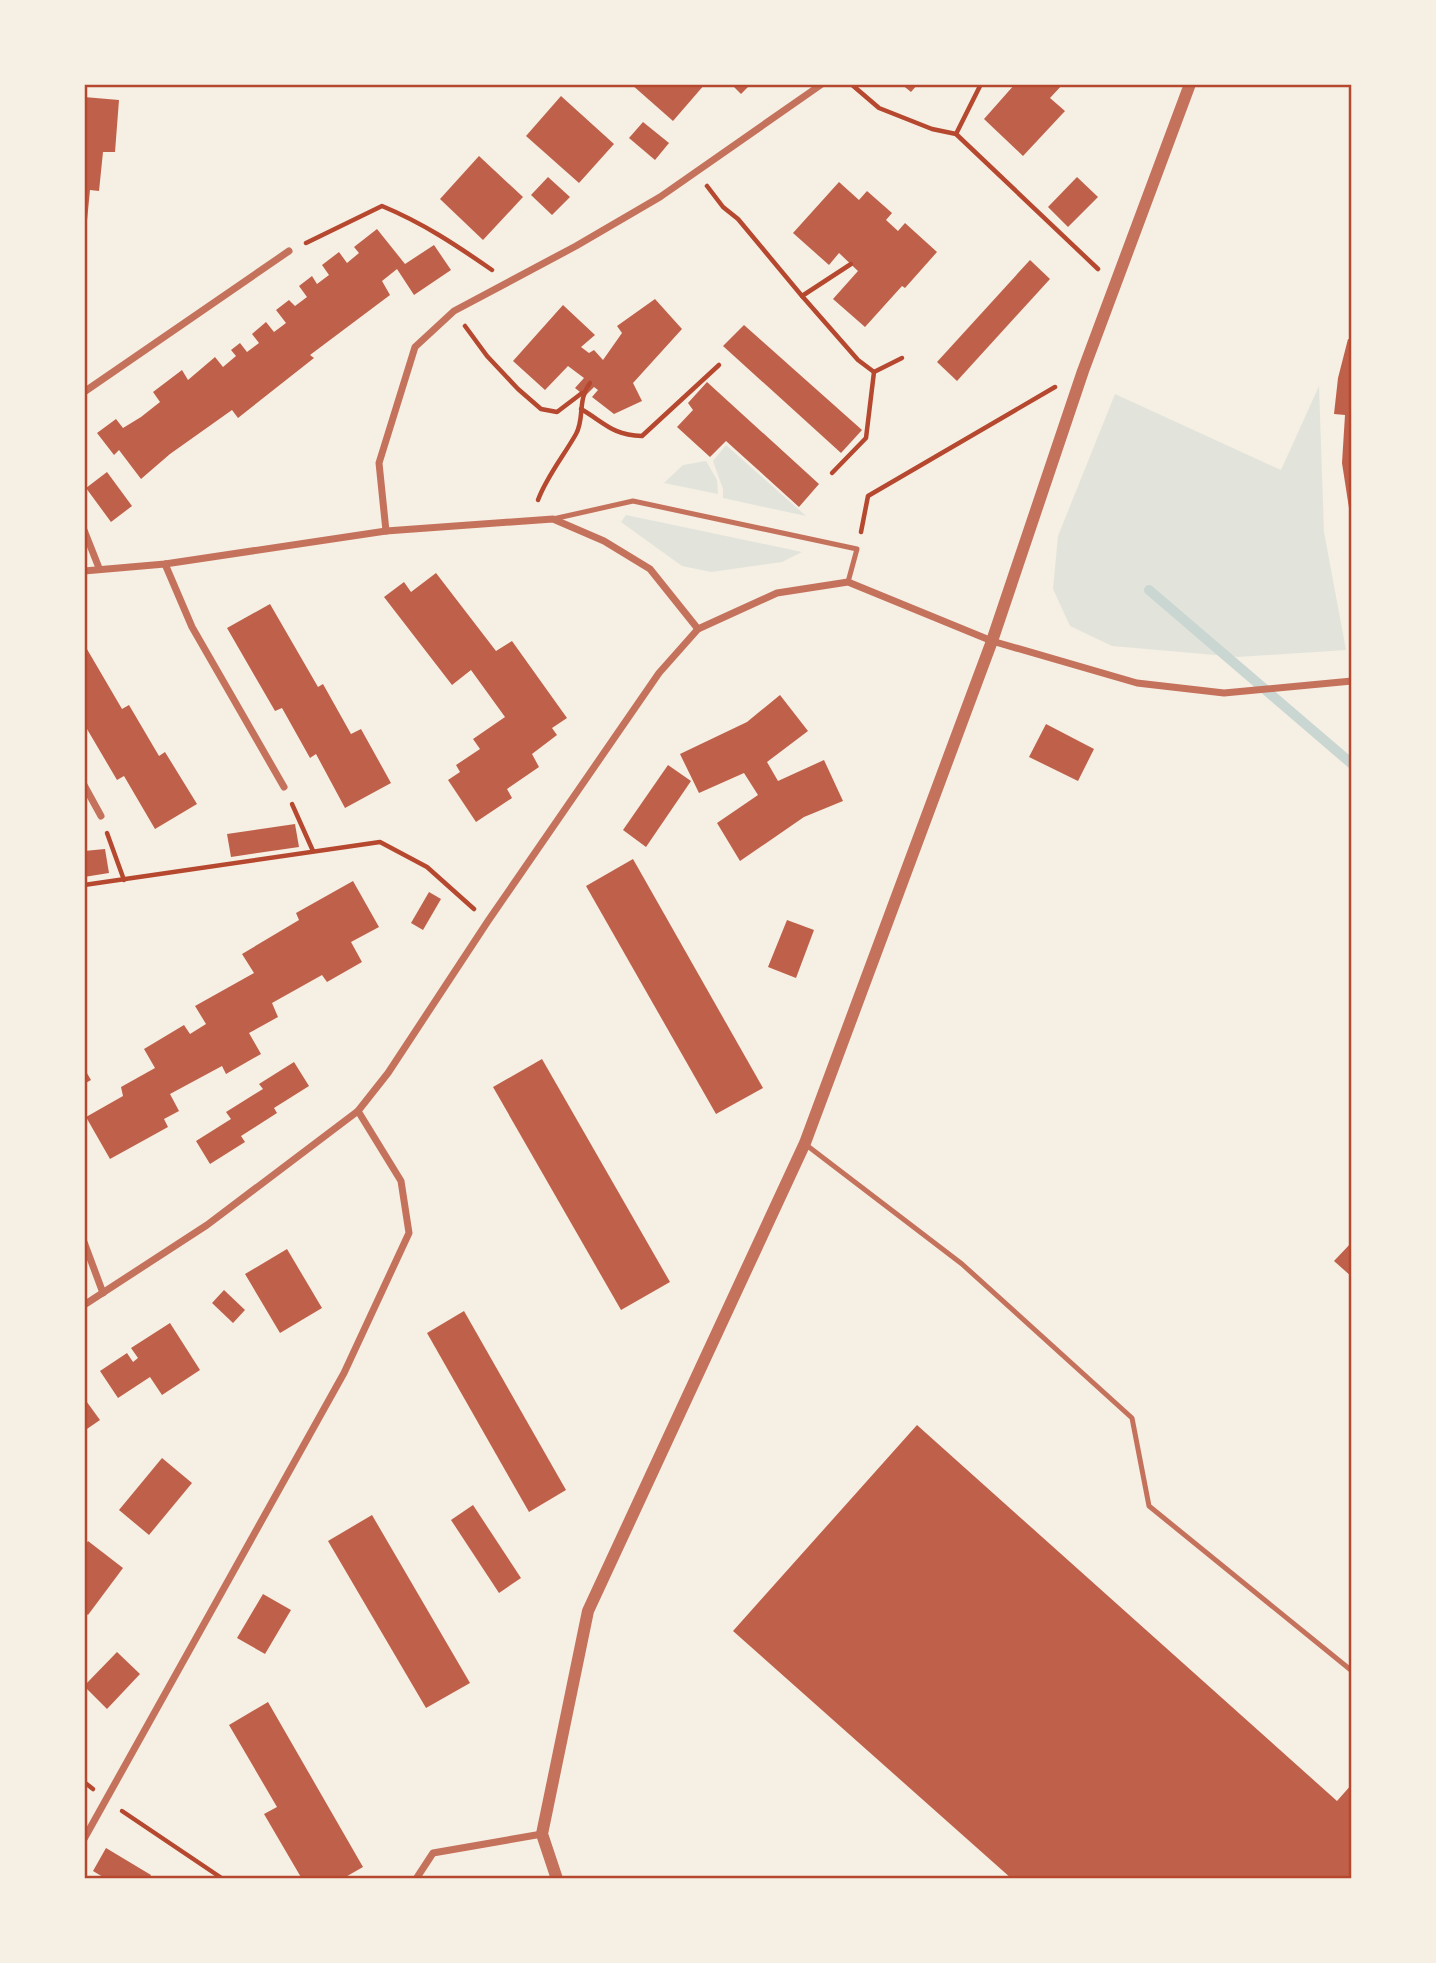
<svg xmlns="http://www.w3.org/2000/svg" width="1436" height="1963" font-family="'Fira Sans Condensed',sans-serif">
<rect width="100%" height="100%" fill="#f6efe4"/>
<!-- green -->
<g fill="#e2e4dc">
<path d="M1319,386l5,146 22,118 -108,7 -126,-11 -42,-20 -17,-37 5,-53 57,-142 166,76z"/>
<path d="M726,445l80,71 -83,-18v-9l-10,-28z"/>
<path d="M706,461l11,19 1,14 -54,-11 19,-18z"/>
<path d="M626,515l176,37 -20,10 -71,10 -29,-6 -61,-44z"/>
</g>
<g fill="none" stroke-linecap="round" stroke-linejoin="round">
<!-- stream -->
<path stroke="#c9d6d2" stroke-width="10" d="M1149,590l203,174"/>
</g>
<!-- building -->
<g fill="#bf614a">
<path d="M631,84h74l-32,37z"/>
<path d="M731,84h20l-10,10z"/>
<path d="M901,84h17l-7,8z"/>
<path d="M1015,84h48l-13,14 15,13 -42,45 -39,-37z"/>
<path d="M561,96l53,48 -35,39 -53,-47z"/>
<path d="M84,97l35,3 -4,52h-12l-4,39 -9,-1 -4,41h-2z"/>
<path d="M643,122l26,21 -14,17 -26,-22z"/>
<path d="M479,156l44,41 -40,43 -43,-41z"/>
<path d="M548,177l22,20 -18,18 -21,-20z"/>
<path d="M1077,177l21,20 -30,30 -20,-20z"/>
<path d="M839,182l20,18 8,-9 25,22 -6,7 12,11 7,-8 32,29 -32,36 -3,-2 -37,41 -32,-28 25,-28 -19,-18 -10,12 -36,-32z"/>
<path d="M377,229l28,35 29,-19 17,25 -37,25 -17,-26 -15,12 8,14 -80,60 4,3 -76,60 -6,-8 -62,44 -29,25 -22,-29 -5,5 -17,-22 19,-14 7,9 18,-11 19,-15 -7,-10 29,-22 6,10 27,-23 8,10 13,-11 -5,-6 9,-7 7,9 12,-9 -7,-9 14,-12 8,10 12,-9 -10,-13 13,-10 6,6 12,-9 -8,-11 13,-10 5,8 12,-9 -7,-10 17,-13 8,11 12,-10 -5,-6z"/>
<path d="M1030,260l20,19 -93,102 -20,-19z"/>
<path d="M655,299l27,30 -49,54 9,18 -28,13 -22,-17 6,-7 -4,-3 -9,9 -10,-8 9,-10 -16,-12 -23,24 -32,-29 50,-56 32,30 -14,12 8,6 5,-3 9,10 19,-27 -5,-7z"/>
<path d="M744,325l118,105 -21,23 -118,-107z"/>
<path d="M1348,339l4,1 -1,181 -9,-58 3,-48 -11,-1 4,-36z"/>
<path d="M707,382l112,102 -20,23 -73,-66 -16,16 -33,-30 16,-17 -5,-7z"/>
<path d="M107,472l25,34 -21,16 -25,-34z"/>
<path d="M436,573l60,78 16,-10 55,77 -15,10 5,7 -25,19 7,13 -32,22 5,9 -36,24 -28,-42 12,-8 -4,-7 24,-16 -7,-10 32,-22 -34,-47 -19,15 -68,-88 20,-15 7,10z"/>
<path d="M270,604l48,83 5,-3 28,50 10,-5 30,54 -46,25 -29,-54 -6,4 -28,-50 -7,3 -48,-83z"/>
<path d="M84,644l38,65 7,-4 30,51 6,-4 32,52 -42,25 -31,-53 -7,4 -30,-51 -3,2z"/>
<path d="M780,695l28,36 -41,31 11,19 46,-21 19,41 -39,16 -64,44 -23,-38 41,-28 -14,-22 -45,20 -19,-39 67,-32z"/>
<path d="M1046,724l48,25 -16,32 -49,-24z"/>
<path d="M668,765l23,16 -45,66 -23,-17z"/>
<path d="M295,824l4,23 -68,10 -4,-23z"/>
<path d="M105,849l4,24 -25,4v-26z"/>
<path d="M633,859l130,229 -47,26 -130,-228z"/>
<path d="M353,881l26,46 -28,15 11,20 -35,20 -5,-7 -50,28 6,14 -29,16 12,21 -35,20 -4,-8 -52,28 9,17 -15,8 4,8 -58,32 -24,-42 37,-21 -2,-9 34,-19 -11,-19 40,-24 6,9 16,-10 -11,-18 59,-33 -12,-19 57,-34 -3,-7z"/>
<path d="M429,892l12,7 -18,31 -12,-7z"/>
<path d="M787,920l27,10 -18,48 -28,-11z"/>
<path d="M542,1059l128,223 -49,28 -128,-223z"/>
<path d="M84,1061l3,5 -3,2 7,12 -7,4z"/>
<path d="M294,1062l15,24 -35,22 3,5 -36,23 4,6 -35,22 -14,-23 35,-22 -5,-7 37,-23 -4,-5z"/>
<path d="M1352,1242v35l-18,-16z"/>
<path d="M287,1249l35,59 -42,25 -35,-59z"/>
<path d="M224,1290l21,20 -12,13 -21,-20z"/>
<path d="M464,1311l102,179 -37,22 -102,-179z"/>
<path d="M170,1323l30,47 -38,25 -12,-18 -32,21 -18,-27 27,-18 6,9 5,-4 -7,-10z"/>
<path d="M84,1398l16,22 -16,11z"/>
<path d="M917,1425l420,376 15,-17v95h-340l-279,-248z"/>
<path d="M162,1458l30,25 -43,52 -30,-25z"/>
<path d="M473,1505l48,73 -22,15 -48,-73z"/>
<path d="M372,1515l98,168 -44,25 -98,-167z"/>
<path d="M88,1541l35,27 -35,47 -4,-3v-65z"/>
<path d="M263,1594l28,16 -26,44 -28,-16z"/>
<path d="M117,1652l23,22 -33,35 -23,-23z"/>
<path d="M268,1702l95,165 -21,12h-40l-38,-65 13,-7 -48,-82z"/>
<path d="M106,1848l45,27 -2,4h-47l1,-2 -10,-6z"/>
</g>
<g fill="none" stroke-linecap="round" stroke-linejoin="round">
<!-- path -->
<g stroke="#b5482f" stroke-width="4.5">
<path d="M851,84l28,24 53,21 24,5 142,135"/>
<path d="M956,134l25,-50"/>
<path d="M707,186l16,21 15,12 64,77"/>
<path d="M306,243l76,-37c41,17 74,39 110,64"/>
<path d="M851,264l-49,32 56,64 16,12"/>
<path d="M465,326l22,30 31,33 23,20 16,3 25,-19"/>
<path d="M581,409c24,14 31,26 61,27l77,-71"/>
<path d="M832,473l34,-35 8,-66 28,-14"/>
<path d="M538,500c9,-24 25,-43 38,-66 9,-16 1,-34 14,-51"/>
<path d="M861,532l7,-36 187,-109"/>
<path d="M292,804l21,47"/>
<path d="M107,833l17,47"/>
<path d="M84,885l296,-43 47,25 47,42"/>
<path d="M84,1782l9,7"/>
<path d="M122,1811l101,68"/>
</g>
<!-- service -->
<g stroke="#c5725c" stroke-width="5">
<path d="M553,519l80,-18 224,48 -9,33"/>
<path d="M805,1144l157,120 170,154 17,88 203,165"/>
</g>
<!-- minor -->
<g stroke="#c5725c" stroke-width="7">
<path d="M84,392l205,-141"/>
<path d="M84,530l15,38"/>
<path d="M386,531l-7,-68 36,-116 39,-36 122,-65 84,-49 162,-113"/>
<path d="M165,564l27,63 92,160"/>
<path d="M84,571l81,-7 221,-33 167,-12 51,22 46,28 48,60"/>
<path d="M84,785l17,31"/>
<path d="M84,1242l19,51"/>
<path d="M84,1305l123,-80 151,-114 30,-38 100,-152 171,-248 39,-44 79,-36 71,-11 144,59 145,42 87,10 128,-12"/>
<path d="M84,1839l260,-466 65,-140 -8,-52 -43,-70"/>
<path d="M416,1879l17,-26 109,-19"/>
</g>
<!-- tertiary -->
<path stroke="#c5725c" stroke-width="12" d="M557,1879l-15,-45 46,-223 217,-468 187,-502 91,-270 107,-287"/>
</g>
<!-- border -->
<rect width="1436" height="1963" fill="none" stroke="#f6efe4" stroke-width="172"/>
<rect x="86" y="86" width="1264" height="1791" fill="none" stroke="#b5482f" stroke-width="2.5"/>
</svg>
